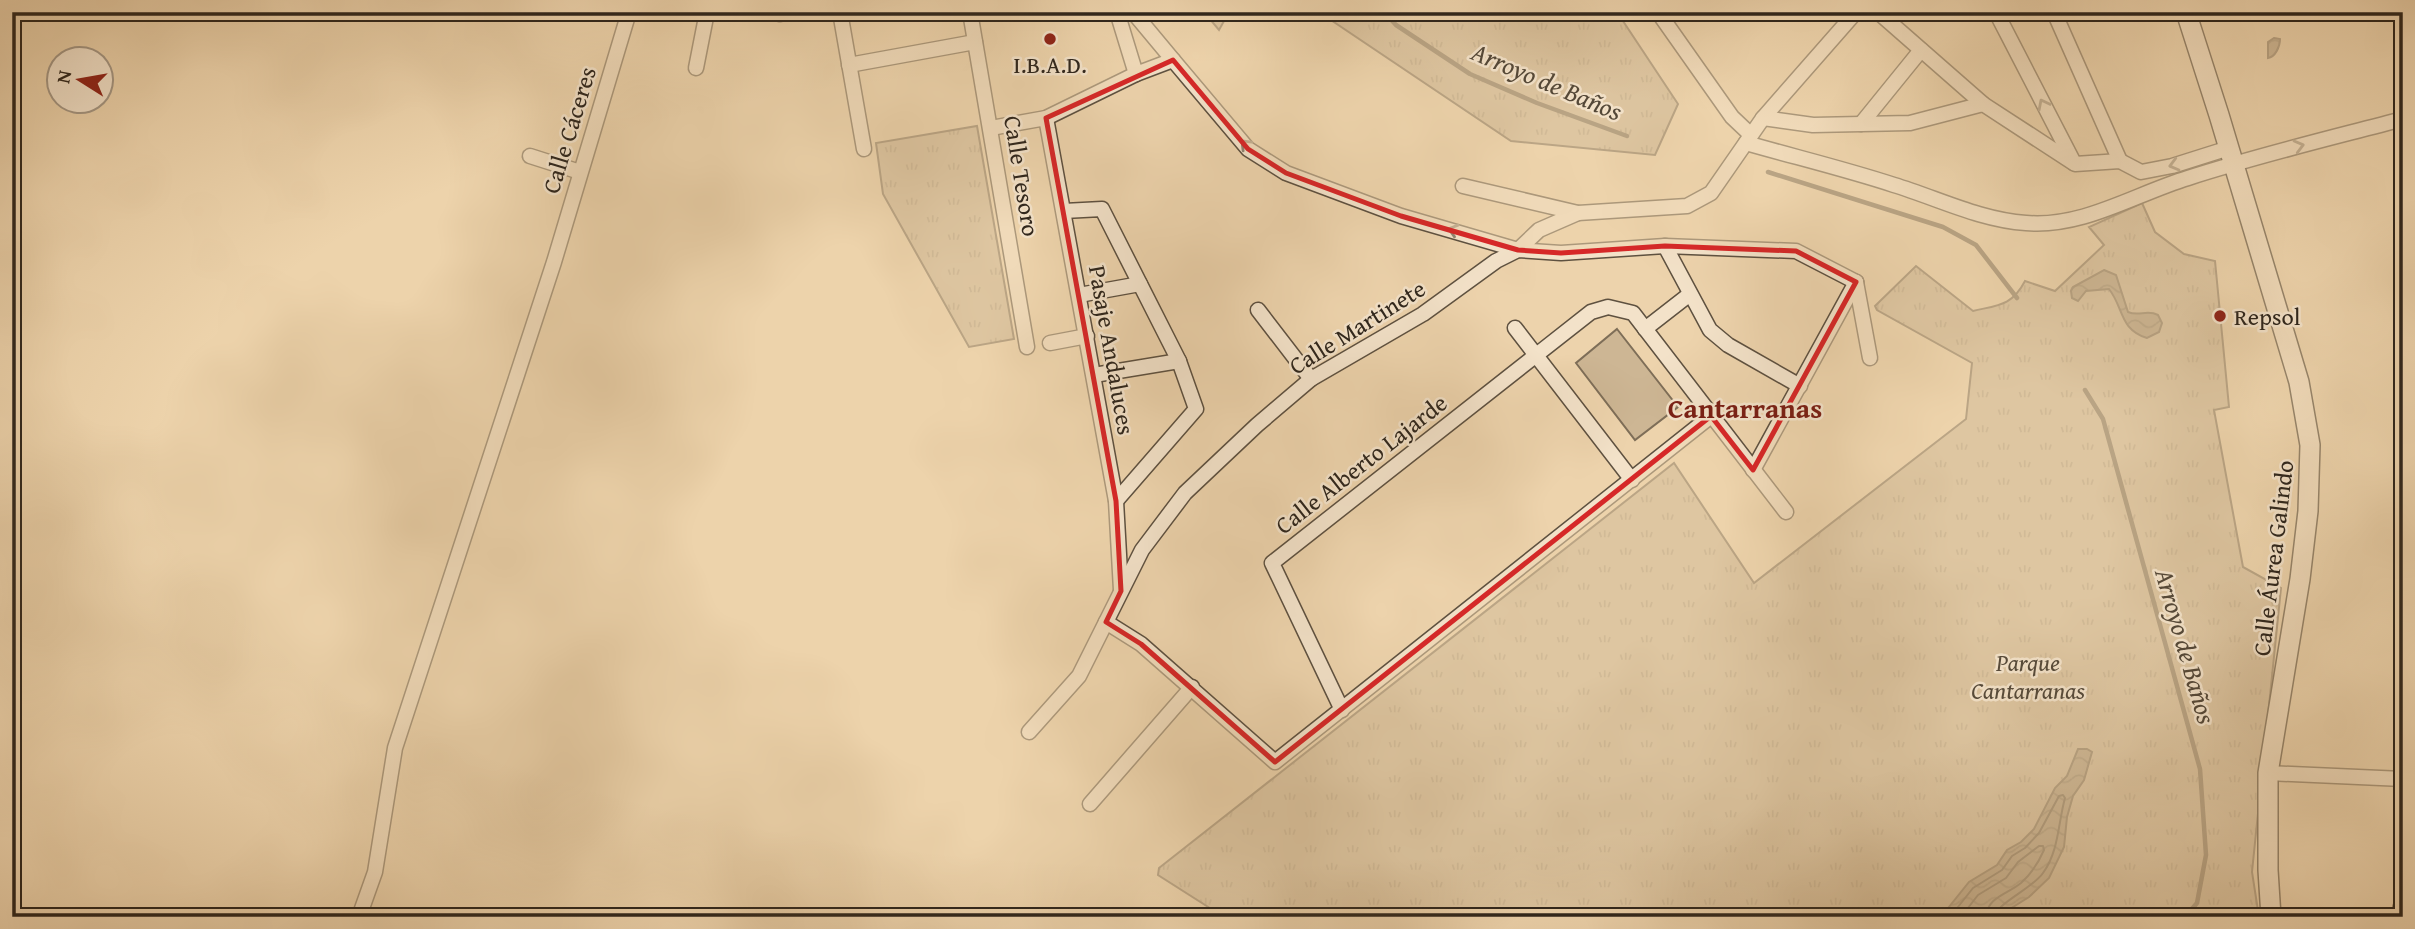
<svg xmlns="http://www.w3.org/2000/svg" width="2415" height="929" font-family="'Gentium Book Plus',serif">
<defs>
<pattern id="grass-tufts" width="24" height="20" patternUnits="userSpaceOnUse" patternTransform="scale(1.75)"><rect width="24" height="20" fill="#cdb694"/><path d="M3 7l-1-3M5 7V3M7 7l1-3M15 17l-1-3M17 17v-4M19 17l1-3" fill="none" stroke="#b09c7f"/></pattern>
<pattern id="water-waves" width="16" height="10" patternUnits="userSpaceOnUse" patternTransform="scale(1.75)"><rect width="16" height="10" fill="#ac987b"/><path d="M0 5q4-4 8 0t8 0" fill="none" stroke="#8c7c64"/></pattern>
</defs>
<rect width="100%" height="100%" fill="#edd3ac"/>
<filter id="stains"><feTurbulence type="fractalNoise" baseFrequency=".00286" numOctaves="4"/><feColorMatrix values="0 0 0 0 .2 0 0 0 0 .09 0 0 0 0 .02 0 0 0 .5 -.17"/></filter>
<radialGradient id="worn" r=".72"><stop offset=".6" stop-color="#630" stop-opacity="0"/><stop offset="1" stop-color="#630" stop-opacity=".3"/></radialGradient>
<!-- grass -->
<g fill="url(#grass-tufts)" stroke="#7e6e58" stroke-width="2">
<path d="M1204,12h25l-10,18z"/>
<path d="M1319,12h298l61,92 -23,51 -144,-14z"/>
<path d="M977,126l37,213 -45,8 -86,-153 -7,-51z"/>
<path d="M2142,203l13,29 29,22 31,7 14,146 -15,3 29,157 38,21 -29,284 7,45h-1035l-66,-42 1,-7 515,-405 80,120 212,-164 6,-56 -95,-53 -2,-4 41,-40 57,45c25,-6 39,-5 52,-30l30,10 49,-46 -15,-18z"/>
</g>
<!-- pitch -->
<path fill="#cdb694" stroke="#7e6e58" stroke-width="2" d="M1617,329l61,78 -43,33 -59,-77z"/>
<!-- water -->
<g fill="url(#water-waves)" stroke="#7a6a55" stroke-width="2">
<path d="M2274,38l6,1c0,8 -5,18 -12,19v-16z"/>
<path d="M2104,270l12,5 12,37c11,5 19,-3 30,3l4,8 -3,9 -12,6c-28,-9 -23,-30 -38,-49l-23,2 -8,10 -6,-3 -1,-7 2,-4z"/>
<path d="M2078,749h9l5,3 -8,28 -11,16 -6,21 -3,30 -15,31 -20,19 -32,20h-56l28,-35 28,-17 10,-15 14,-8 13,-13 21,-41 12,-12z"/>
</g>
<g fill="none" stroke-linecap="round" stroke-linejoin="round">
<!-- shore -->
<g stroke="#6e5f4c" stroke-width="2">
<path d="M1950,917l23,-29 29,-18 10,-14 13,-8 14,-15 20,-37 4,-1 2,3c-7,25 -6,53 -22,75 -10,15 -47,31 -49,44"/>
<path d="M1961,917l17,-22 28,-17 12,-16 21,-16h4l1,4c-6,14 -12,23 -23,33 -13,11 -34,14 -35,34"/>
</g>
<!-- stream -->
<g stroke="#7a6a55" stroke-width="4.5">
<path d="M1384,12l12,13 74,49 67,29 90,33"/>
<path d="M1768,172l175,55 33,18 41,53"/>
<path d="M2085,390l18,29 97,350 6,86 -9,48 -12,14"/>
</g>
<!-- street casing -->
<g stroke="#5e5140" stroke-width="17">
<g id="street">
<path d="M773,12l7,2"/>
<path d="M840,12l24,137"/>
<path d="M970,12l57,335"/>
<path d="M1117,12l19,62 37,-14 -40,-48"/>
<path d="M1658,12l74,105 19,18"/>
<path d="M1878,12l105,92"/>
<path d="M1996,12l78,151"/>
<path d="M2054,12l66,149"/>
<path d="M1173,60l75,89 38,24 115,43 117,34 21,-20 39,-17"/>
<path d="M849,65l126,-23"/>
<path d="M696,68l11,-56"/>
<path d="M1046,118l70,383 5,89"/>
<path d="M1763,118l50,7 97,-2 73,-19 92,60 45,-3 21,11 31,-6 57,-18"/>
<path d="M1861,124l60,-74"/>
<path d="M991,128l55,-10 90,-44"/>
<path d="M1746,143c49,14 99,26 148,42 43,13 86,35 132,38 57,5 109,-29 162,-45 71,-23 143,-40 215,-59"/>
<path d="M530,156l50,16"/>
<path d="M1463,186l115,27 109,-7 24,-13 52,-75 93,-106"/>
<path d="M1064,211l38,-2 77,152 17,48 -80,92"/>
<path d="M1665,246l45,84 18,15 72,41"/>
<path d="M1856,282l14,76"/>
<path d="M1079,295l61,-11"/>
<path d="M1258,310l53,69"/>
<path d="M1515,328l117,152"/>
<path d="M1645,329l45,-35"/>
<path d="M1050,343l37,-7"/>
<path d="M1094,375l85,-14"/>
<path d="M1753,470l103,-188"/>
<path d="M1106,622l35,22 134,118 436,-346"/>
<path d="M1342,710l-70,-147 319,-251 17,-5 25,6 153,199"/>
<path d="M1029,732l50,-56 63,-126 43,-57 72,-68 54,-46 112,-65 73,-53 22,-11 43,3 104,-7 131,5 60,31"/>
<path d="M2268,773l135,6"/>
<path d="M1090,804l102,-117"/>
<path d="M359,917l16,-45 20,-124 159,-486 75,-250"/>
</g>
</g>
<!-- secondary casing -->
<g stroke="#2f261c" stroke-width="22">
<g id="secondary">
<path d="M2186,12l33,103 80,267 11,63 -2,66 -8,68 -32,194v97l3,47"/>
<path d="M2403,917v-9"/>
</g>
</g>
<!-- street -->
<use href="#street" stroke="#f3e2c9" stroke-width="14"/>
<!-- secondary -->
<use href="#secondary" stroke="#f3e2c9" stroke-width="19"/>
</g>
<!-- one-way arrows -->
<defs><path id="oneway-chevron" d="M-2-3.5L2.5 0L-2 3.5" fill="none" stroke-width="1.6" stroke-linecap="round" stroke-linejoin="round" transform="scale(1.75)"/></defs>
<g stroke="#918472">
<use href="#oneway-chevron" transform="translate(2043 104) rotate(-117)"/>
<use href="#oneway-chevron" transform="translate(1245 144) rotate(-135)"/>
<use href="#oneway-chevron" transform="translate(2299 146) rotate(-15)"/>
<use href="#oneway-chevron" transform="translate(2174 165) rotate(165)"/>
<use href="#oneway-chevron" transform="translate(1453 230) rotate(-163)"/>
</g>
<!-- marked area -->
<path d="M0 0H2415V929H0ZM1173,60l75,89 38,24 115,43 117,34 43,3 104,-7 131,5 60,31 -103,188 -42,-54 -436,346 -134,-118 -35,-22 15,-31 -5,-90 -70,-383z" fill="#edd3ac" fill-opacity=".55" fill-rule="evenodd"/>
<path fill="none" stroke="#d62828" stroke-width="5" stroke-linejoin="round" d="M1173,60l75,89 38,24 115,43 117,34 43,3 104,-7 131,5 60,31 -103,188 -42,-54 -436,346 -134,-118 -35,-22 15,-31 -5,-90 -70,-383z"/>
<!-- markers -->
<g fill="#8f2418" stroke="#f3e2c9" stroke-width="2.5">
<circle cx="1050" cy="39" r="7"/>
<circle cx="2220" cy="316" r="7"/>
</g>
<g text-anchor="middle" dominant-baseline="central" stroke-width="5" stroke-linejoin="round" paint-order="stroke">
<!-- poi labels -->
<g font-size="24" fill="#2f261c" stroke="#f3e2c9">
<text x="1050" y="64">I.B.A.D.</text>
<text x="2234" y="316" text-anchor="start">Repsol</text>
</g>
<!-- street labels -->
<g font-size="24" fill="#2f261c" stroke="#f3e2c9">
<text transform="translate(569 130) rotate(-73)">Calle Cáceres</text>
<text transform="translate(1022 176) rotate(81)">Calle Tesoro</text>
<text transform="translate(1357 327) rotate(-32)">Calle Martinete</text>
<text transform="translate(1112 350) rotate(80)">Pasaje Andaluces</text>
<text transform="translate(1361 464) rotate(-38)">Calle Alberto Lajarde</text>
<text transform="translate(2273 558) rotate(-83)">Calle Áurea Galindo</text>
</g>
<!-- park labels -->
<g font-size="24" font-style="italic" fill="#564a3a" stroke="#f3e2c9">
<text x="2028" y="662">Parque<tspan x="2028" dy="28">Cantarranas</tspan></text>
</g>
<!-- water labels -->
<g font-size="26" font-style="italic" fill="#544838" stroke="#f3e2c9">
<text transform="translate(1547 81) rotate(23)">Arroyo de Baños</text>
<text transform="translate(2186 646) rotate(74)">Arroyo de Baños</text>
</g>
<!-- quarter labels -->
<g font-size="28" font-weight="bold" fill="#7a1f14" stroke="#f3e2c9">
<text x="1745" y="407">Cantarranas</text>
</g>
</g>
<!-- margin -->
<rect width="2415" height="929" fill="none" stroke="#edd3ac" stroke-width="42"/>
<rect x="14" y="14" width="2387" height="901" fill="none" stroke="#2f261c" stroke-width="3.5"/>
<rect x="21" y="21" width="2373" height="887" fill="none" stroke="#2f261c" stroke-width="2"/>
<!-- north arrow -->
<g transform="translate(80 80) rotate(281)"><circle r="33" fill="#f3e2c9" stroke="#a59784" stroke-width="2"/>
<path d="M0-5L12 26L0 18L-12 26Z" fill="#8f2418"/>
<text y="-10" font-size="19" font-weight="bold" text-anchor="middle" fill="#2f261c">N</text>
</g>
<rect width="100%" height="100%" filter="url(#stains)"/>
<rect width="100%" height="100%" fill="url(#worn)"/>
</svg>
